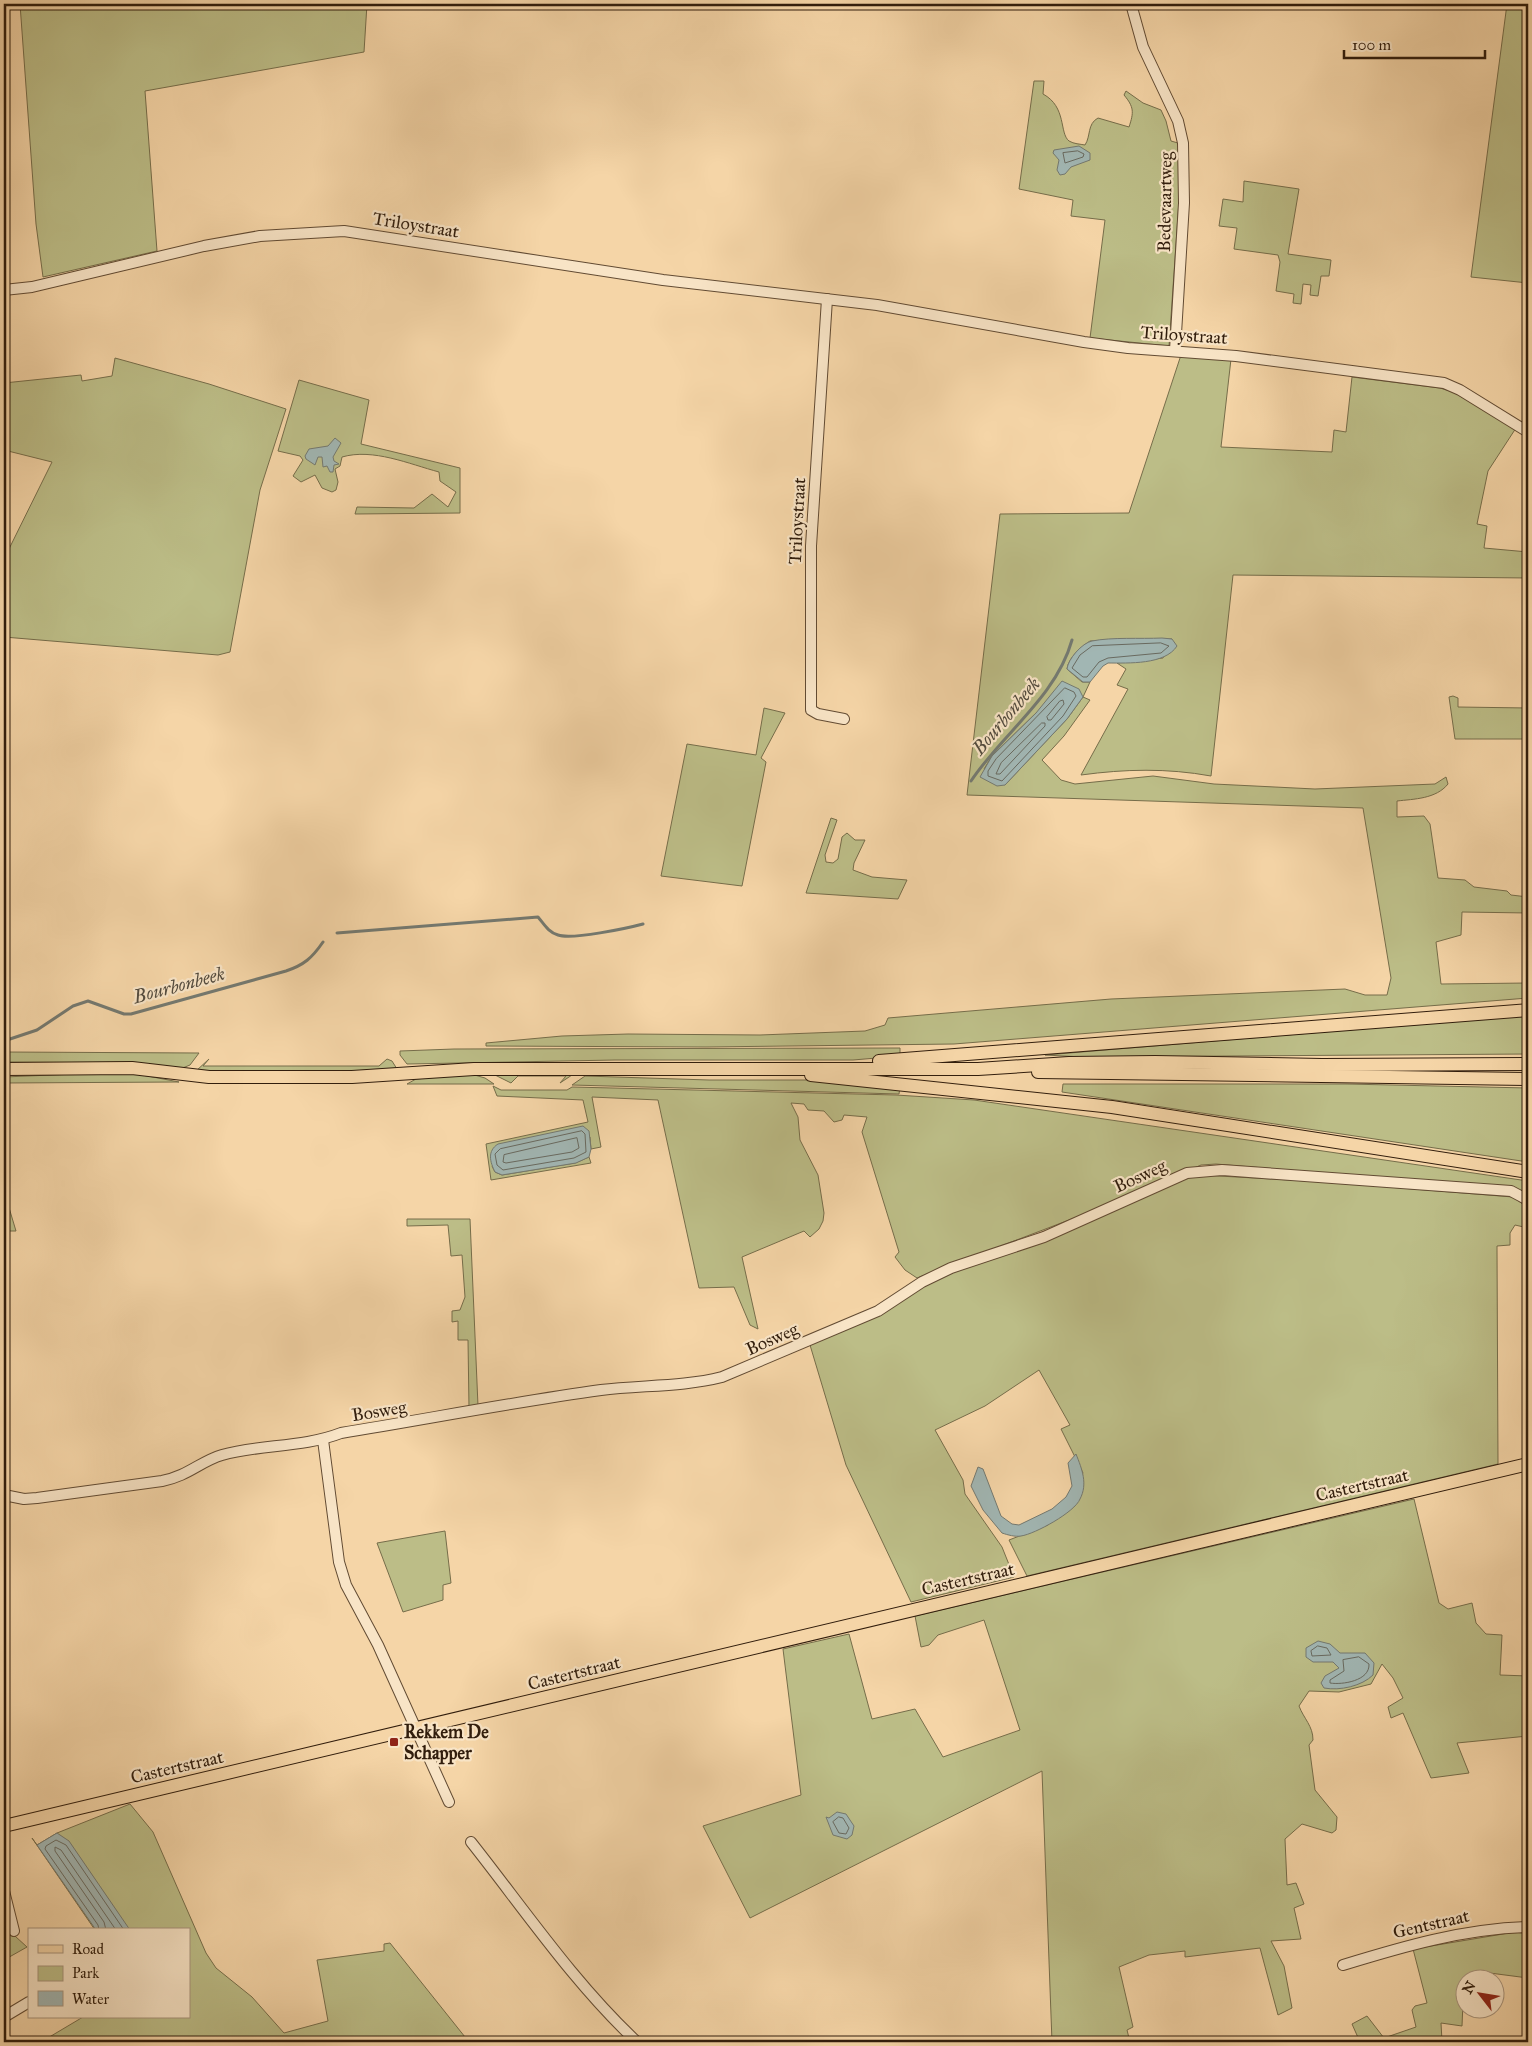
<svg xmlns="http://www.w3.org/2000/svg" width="1532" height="2046" font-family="'IM FELL Great Primer',serif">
<rect width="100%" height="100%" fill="#f5d5a7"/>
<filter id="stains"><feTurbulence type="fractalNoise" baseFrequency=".004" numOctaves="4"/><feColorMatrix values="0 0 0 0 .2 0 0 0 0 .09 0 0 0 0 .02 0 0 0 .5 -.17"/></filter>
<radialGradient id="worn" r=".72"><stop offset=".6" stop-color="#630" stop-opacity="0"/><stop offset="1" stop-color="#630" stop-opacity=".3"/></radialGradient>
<!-- green -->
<g fill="#bcbd87" stroke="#766d4a" fill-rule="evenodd">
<path d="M20,4h347l-3,48 -219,39 12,160 -114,26 -7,-53z"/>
<path d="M1507,4h21v279l-57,-6z"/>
<path d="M1034,81h10l-1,13c24,13 16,39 26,47 5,3 11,3 16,4 6,-9 2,-21 13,-27l31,9c5,-15 5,-20 -5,-32l2,-4 17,12 18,7 5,11 5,20 7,2 2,43 -11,160 -79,-8 15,-118 -34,-4 2,-16 -54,-11z"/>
<path d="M1244,181l55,8 -11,65 43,6 -2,16h-8l-3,20 -8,-1 1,-10 -8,-1 -2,20 -8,-1 1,-9 -18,-3 4,-29 -2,-7 -44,-6 3,-21 -18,-2 4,-27 20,3z"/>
<path d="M1181,355l50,4 -10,88 111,5 2,-22 12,2 6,-55 88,11 13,4 63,36 -28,43 -11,53 10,2 -3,22 44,4v26l-295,-3 -22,201c-44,-8 -86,-7 -130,-1l47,-86 -11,-4 9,-16 -9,-6 46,-5 9,-19 -82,2c-9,6 -22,17 -23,28l15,13h8l-7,15 7,3 -26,36 -22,24 19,20 14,4 78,-8 61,8 101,5 120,-5 11,-7 2,7c-12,15 -34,15 -51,17v16l27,-1 6,8 8,54 27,2 9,7 33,4 4,4 17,2v16l-66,-1 -1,23 -25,7 5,42 87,-1v15l-574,46 -248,3 -220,-1v-3l76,-7 66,-2 132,1 105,-4 20,-6 3,-7 223,-19 234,-10 20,6h22l4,-17 -28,-170 -396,-13 33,-281 129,-1zM1083,697l-16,22 -62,66 -21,-16 8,-13 44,-43z"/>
<path d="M115,358l94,26 77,25 -26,81 -30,162 -12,3 -214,-18v-78l48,-97 -48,-12v-67l77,-8 1,6 30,-5z"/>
<path d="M299,380l70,20 -8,44 99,24v45l-105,1 2,-7 57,1 18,-14 16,13 8,-15 -16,-11 -1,-9c-30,-8 -66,-24 -97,-15l-2,9 -5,3 3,13 -2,8 -4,2 -10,-4 -7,-13 -14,7 -8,-6 10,-16 -3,-4 -22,-5z"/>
<path d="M1453,696l5,2v9l70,1v31h-73l-6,-42z"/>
<path d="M764,708l21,5 -24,45 5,4 -24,124 -81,-10 26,-132 69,11z"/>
<path d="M831,818l6,2 -12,35 1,7 7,1 5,-4 4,-22 5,-4 8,7h10l-11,23 -1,7 19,7 35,3 -9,19 -92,-6z"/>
<path d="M1528,1015v39l-445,3 -38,-2z"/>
<path d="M900,1048v8l-47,4h-238l-208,4 -7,-9v-4l54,-2z"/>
<path d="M4,1052l195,1 -9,12 -10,4 -41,-6 -135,-1z"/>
<path d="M209,1059l-6,7h176l8,-7 5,2 5,8 -50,2h-151z"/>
<path d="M99,1073l38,1 42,8 -175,1v-6z"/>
<path d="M471,1074l14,4 9,6h-87l9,-5z"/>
<path d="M493,1074l79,1 -12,8 6,-7h-48l-7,7z"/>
<path d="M585,1076l124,4h129l62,7 -1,7 -327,-9z"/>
<path d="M1063,1084h283l182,4v74l-466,-70z"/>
<path d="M493,1086l8,4h66l5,-3 324,8 78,5 554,81v14l-38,-8 -274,-23 -15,1 -90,39 -194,74 -12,-8 -10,-13 4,-5 -37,-120 5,-15 -23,-2 -2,5 -8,2 -10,-11 -16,-1 -4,-6 -13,-1 7,14 2,23 18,35 6,38 -1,8 -4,8 -9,8 -6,-6 -62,26 16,72 -8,-4 -16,-38 -35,1 -41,-188 -66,-3 9,50 -10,2 -1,-12 -98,29 3,6 7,3 73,-12 14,-6 2,6 -100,17 -5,-36 102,-22 -5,-22 -86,-4z"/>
<path d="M1201,1175l125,7 187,15 15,11v20l-13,-3 -5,8v12l-13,1 1,218 -471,112 -18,-36 39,-15 35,-52 -22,-44 9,-4 -31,-55 -54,36 -50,24 28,50 2,14 37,53 12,30 -103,25 -65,-137 -36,-120 122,-65 22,-9 79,-25 150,-67z"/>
<path d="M4,1191l12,40h-12z"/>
<path d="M407,1219h63l8,187 -9,2 -1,-68h-10v-19l-6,1v-11l8,-1 5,-13 -3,-42 -11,1 -3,-31 -41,1z"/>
<path d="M1414,1499l25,104 9,6 24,-6 4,20 10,11 16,1 -2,40 28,1v60l-71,7 12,30 -38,5 -28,-65 -12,5 -3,-11 15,-9 -10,-20 -11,-14 -11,20 -32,8 -30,-1 -10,15c5,13 14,20 14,34l-4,5 6,45 22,27 -1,13 -4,3 -30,-9 -17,15 2,46 9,-2 8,21 -10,4 7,31 -30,2 13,25 8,42 -14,7 -18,-67 -75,9v-6l-36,4 -30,12 14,60 -6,3 3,12h-78l-10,-271 -292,147 -47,-92 98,-31 -18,-146 66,-15 23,85 43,-10 28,48 77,-27 -36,-110 -46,15 -9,10 -8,2 -6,-31z"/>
<path d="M445,1531l6,52 -8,2v15l-40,12 -26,-69z"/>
<path d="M130,1804l23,28 53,121 10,15 36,29 32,36 44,-12 -11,-61 67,-9v-7l6,-1 79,99h-428l42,-25h106v-87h-94l-63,-92 5,7 20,-12z"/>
<path d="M4,1926l23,21 -23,13z"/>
<path d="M1515,1932l13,2v44l-46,-6 -1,6h-17l-2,48 -21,-3 1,18 6,1h-88l-8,-18 15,-8 17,22 32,-11 -4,-17 3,-4 12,-3 -14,-54z"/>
</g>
<!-- water -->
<g fill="#a1b6b3" stroke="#747970">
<path d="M1079,146l11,7v7l-19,7 -6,7 -5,1 -3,-5 2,-10 -6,-7 1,-3z"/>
<path d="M335,438l6,5 -8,14 1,4 5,3 -5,1 -1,7h-3l-3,-6 -4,1 -1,-10h-4l-3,8 -9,-6 -1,-3 4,-7 19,-3z"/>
<path d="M1162,638l10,1 5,7c-12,19 -49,17 -69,17l-5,3 -13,16h-7l-16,-13c1,-10 15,-26 25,-28 20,-4 48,-2 70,-3z"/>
<path d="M1062,681l17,8 4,8 -16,22 -62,66 -8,1 -17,-9 12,-21 44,-43z"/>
<path d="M583,1126l6,5 2,18 -2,8 -13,6 -74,12 -7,-3c-5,-10 -8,-21 3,-28z"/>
<path d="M1076,1454c6,15 12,30 4,45 -5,13 -45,35 -59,37 -6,1 -13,-1 -19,-3l-19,-23 -12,-24 7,-19 5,2 18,47 11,8 7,1 33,-16 14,-12 6,-11 -4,-23z"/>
<path d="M1318,1641l12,3 10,9h25l9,10 -1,12c-11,11 -33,16 -49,13l-3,-5 4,-7 14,-8 -6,-6h-20l-7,-5v-9z"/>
<path d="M837,1812l9,2 8,12 -2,9 -5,4 -14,-4 -7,-18 3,1z"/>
<path d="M57,1833l12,8 61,89h-34l-59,-85z"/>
</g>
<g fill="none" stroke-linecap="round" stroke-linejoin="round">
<!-- shore -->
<g stroke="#696a60" stroke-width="1">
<path d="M1078,151l6,3 -1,3 -18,6 -2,-10z"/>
<path d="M1161,643l8,3 -8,7 -53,5 -9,4 -12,15h-4l-11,-9 8,-13 12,-9z"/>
<path d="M1065,688l9,4 2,4 -13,20 -61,65 -14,-5v-5l8,-12z"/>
<path d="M1060,701l3,-1 1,4 -13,16h-3l-1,-3z"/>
<path d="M1042,723h3v3l-45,48h-4l5,-11z"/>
<path d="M582,1131l3,3 1,18 -12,6 -71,12 -6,-5 -2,-11 5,-5z"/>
<path d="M577,1138l2,10 -7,4 -66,11 -3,-1 1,-7z"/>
<path d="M1318,1646l9,2 4,7 -19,1 -1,-5z"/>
<path d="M1359,1657l10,7c1,17 -27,21 -39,19v-3l14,-9 -1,-11z"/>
<path d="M839,1817l4,1 6,10 -3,6 -7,-1 -6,-11z"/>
<path d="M99,1930l-1,-5 -53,-76 1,-3 10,-6 10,5 58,85"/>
<path d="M106,1930l-2,-8 -49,-71v-4l6,3 55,80"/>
</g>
<!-- stream -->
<g stroke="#747970" stroke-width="3">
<path d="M971,781c32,-48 85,-84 101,-141"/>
<path d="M337,933l201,-16c6,7 10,15 20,18 14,5 70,-7 85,-11"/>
<path d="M10,1039l27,-9 36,-24 15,-5 36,13h7l155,-43c18,-6 26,-13 37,-29"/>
</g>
<!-- minor casing -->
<g stroke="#624b33" stroke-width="12">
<g id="minor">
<path d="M1131,4l12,43 35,74 5,22 1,60 -9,147"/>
<path d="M4,290l28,-3 172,-41 56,-10 84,-5 319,49 214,25 207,37 44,6 108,8 208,27 16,7 68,42"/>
<path d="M827,299l-16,247v164l7,4 26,5"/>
<path d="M323,1440l16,122 7,23 32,60 71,157"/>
<path d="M4,1495l20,4 13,-1 125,-17c26,-5 39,-20 60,-26 39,-11 80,-7 119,-22 86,-14 173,-31 260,-43 40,-5 82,-3 121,-13l156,-66 44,-29 29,-14 93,-31 143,-64 35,-3 289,21 17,9"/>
<path d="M471,1842c53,67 103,141 166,200"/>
<path d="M4,1891l10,40"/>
<path d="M1343,1965c62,-19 120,-36 185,-38"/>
<path d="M4,2017l25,-15"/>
</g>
</g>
<!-- major casing -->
<g stroke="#311d0c" stroke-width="14">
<g id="major">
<path d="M879,1061l649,-51"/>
<path d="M4,1069l128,-1 77,9h143l122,-8h504l91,-6 86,-1 167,3 206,-1"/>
<path d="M1038,1072l490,7"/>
<path d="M811,1075l301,32 416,65"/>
<path d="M4,1826l1524,-362"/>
</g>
</g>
<!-- minor -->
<use href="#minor" stroke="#f8e4c6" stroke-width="10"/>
<!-- major -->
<use href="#major" stroke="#f5d5a7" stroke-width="12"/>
</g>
<!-- markers -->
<rect fill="#8f2418" stroke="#f8e4c6" stroke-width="2" x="389" y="1737" width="10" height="10" rx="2.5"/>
<g text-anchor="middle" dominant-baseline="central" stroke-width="4.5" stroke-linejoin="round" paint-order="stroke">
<!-- street labels -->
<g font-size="18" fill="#311d0c" stroke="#f8e4c6">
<text transform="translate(1165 202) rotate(-89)">Bedevaartweg</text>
<text transform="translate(416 225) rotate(9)">Triloystraat</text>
<text transform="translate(1184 335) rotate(4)">Triloystraat</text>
<text transform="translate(797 521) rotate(-87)">Triloystraat</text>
<text transform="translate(1140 1176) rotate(-25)">Bosweg</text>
<text transform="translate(772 1339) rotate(-24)">Bosweg</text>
<text transform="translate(379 1411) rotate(-9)">Bosweg</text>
<text transform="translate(1362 1485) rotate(-13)">Castertstraat</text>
<text transform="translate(968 1579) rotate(-13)">Castertstraat</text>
<text transform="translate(574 1673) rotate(-14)">Castertstraat</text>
<text transform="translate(177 1767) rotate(-13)">Castertstraat</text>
<text transform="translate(1431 1924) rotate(-13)">Gentstraat</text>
</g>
<!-- poi labels -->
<g font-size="18" font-weight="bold" fill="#311d0c" stroke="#f8e4c6" text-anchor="start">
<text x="404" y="1732">Rekkem De<tspan x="404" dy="21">Schapper</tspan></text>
</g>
<!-- water labels -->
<g font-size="19" font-style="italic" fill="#534b3e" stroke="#f8e4c6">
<text transform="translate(1006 716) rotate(-50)">Bourbonbeek</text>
<text transform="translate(179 985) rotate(-15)">Bourbonbeek</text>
</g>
</g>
<!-- margin -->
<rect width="1532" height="2046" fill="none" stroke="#f5d5a7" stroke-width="20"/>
<rect x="5" y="5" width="1522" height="2036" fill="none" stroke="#311d0c" stroke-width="2.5"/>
<rect x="10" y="10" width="1512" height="2026" fill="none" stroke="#311d0c"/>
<!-- legend -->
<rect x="28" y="1928" width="162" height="90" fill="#f8e4c6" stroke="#a8947c"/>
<rect x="38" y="1945" width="25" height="8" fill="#f5d5a7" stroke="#a8947c"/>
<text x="72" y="1954" font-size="15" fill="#311d0c">Road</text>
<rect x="38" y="1966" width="25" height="15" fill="#bcbd87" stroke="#a8947c"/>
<text x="72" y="1978" font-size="15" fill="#311d0c">Park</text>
<rect x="38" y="1991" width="25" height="15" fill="#a1b6b3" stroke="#a8947c"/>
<text x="72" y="2004" font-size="15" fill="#311d0c">Water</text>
<!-- north arrow -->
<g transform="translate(1480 1994) rotate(301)"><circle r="24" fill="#f8e4c6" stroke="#a8947c"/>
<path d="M0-4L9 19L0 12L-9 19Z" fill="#8f2418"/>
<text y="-8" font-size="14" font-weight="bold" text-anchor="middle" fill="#311d0c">N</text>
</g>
<!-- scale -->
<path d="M1344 50v8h141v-8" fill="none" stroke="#311d0c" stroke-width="2.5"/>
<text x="1352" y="50" font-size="15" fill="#311d0c" stroke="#f8e4c6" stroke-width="4" paint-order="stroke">100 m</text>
<rect width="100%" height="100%" filter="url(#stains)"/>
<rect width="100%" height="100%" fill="url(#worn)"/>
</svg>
